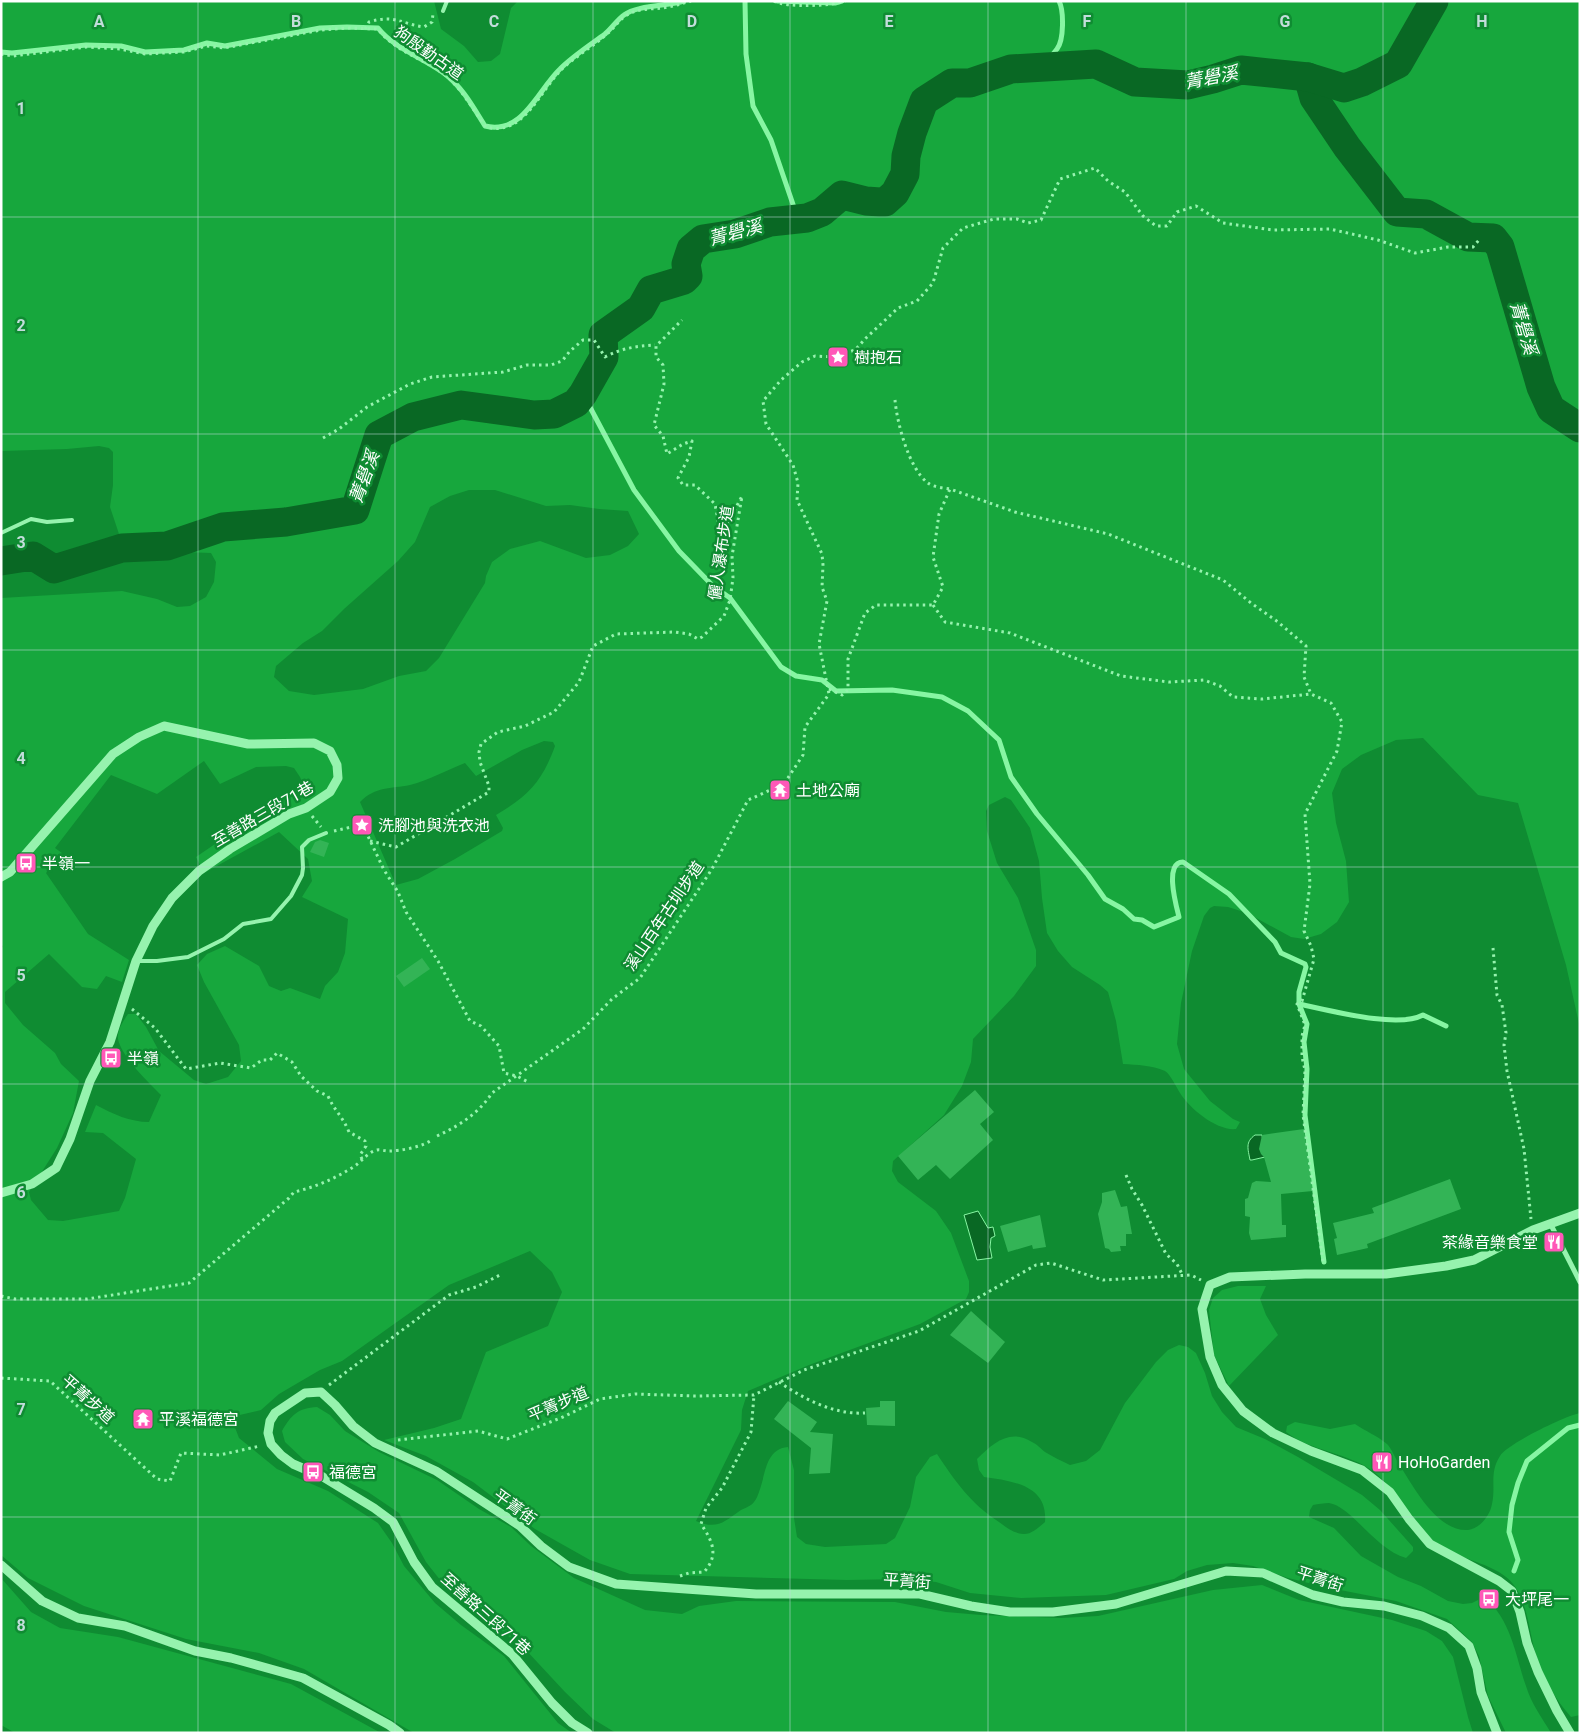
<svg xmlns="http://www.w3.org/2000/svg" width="1581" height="1734" font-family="Roboto,'Noto Sans TC',sans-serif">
<rect width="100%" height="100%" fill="#0f8c32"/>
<!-- green -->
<g fill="#17a73d" fill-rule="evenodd">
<path d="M1,1h433l7,28 23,17 14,16 13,-1 9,-7 11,-46 7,-7h1062v1027l-14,-63 -48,-162 -40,-8 -55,-57 -27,2 -35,15 -19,14 -10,24 4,30 10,38 3,41 -12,20 -16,12 -17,5 -13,-2 -44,-24 -19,-6 -14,-1 -4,2 -6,8 -12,35 -11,52 -4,41 7,25 26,32 23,18 7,3 -4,7c-19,2 -46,-20 -56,-36 -4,-6 -9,-18 -15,-22 -14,-6 -27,-6 -42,-7l-7,-43 -8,-29 -8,-7 -28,-18 -14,-16 -11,-18 -5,-35 -3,-37 -9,-33 -19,-28 -6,-3 -16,8 -3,6 1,20 10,32 21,35 18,52v16l-22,30 -41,43 -2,23 -9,24 -18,29 -51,46 -1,10 6,11 38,29 15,22 18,48v11l-3,7 -46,25 -111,41 -61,26 -6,19 -1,20 -45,91c21,9 28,1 45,-11 4,-2 10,-4 13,-8 2,-2 4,-7 5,-10 7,-18 6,-43 29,-45l6,23v48l3,19 9,7 19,3 61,-3 9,-6 15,-31 6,-30 14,-20 7,-3c19,28 32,48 62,68 7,5 14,11 24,12 8,1 16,-7 22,-12 3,-37 -33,-41 -61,-45l-5,-7 -2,-11c16,-16 33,-31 55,-17 5,2 9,7 13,10 8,5 17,9 25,13l16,-4 14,-11 25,-47 31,-41 12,-12 11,-5 9,2 8,6 9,20 7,23 10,16 14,15 29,12 33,18 64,38 18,15 33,37v4l-7,7c-30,-8 -55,-52 -77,-55 -5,0 -11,1 -16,2l-3,5 -1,7 25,11 27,28 37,21 23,9 27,15 15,3 9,-1 12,-6c27,22 31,57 42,89 5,17 16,32 25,47h-45l-18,-37 -9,-40 -7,-14 -25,-23 -51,-18 -71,-14 -37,-9 -35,-12 -20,-3 -26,2 -20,6 -13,8 -68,16 -85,3 -51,-5 -34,-11 -32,-3 -57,1 -217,-6 -40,-14 -55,-31 -62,-47 -47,-26 -42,-16 50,-12 27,-9 25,-67 62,-26 14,-34 -10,-20 -22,-21 -81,34 -107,76 -22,9 -41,24 -18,16 -30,7 8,21 38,31 51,22 50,32 14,20 12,23 31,37 26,22 43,31 54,67 14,10h-158l-110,-64 -45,-16 -73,-14 -102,-33 -56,-28 -27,-23v-607l2,-1 -2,-4v-345l121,-7 35,8 20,8 13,-1 16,-9 8,-15 2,-20 -5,-9 -25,-1 -23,6 -25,-3 -16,-12 -12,-36 3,-22v-33l-4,-4 -10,-2 -32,3 -66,2zM469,490h26l51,16 24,-1 29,4 29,2 11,23 -11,12 -18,9 -24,3 -46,-17 -30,8 -18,13 -6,14 -1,7 -46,75 -13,13 -27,5 -36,13 -49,6 -25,-4 -15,-14 2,-11 27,-23 19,-12 22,-22 54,-48 17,-19 15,-35 20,-11zM544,741l9,1 2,4c-13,36 -27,50 -59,69l7,13 -1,3 -47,28 -37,20 -22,6 -36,-83c16,-16 30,-13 50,-17 19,-5 37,-15 55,-22l11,13 46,-26zM204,761l16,23 36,-17 30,-1 8,2 6,9 3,7 -107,73 8,16 75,-41 29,27 4,22 -10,16 46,22 -3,34 -7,19 -13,14 -5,13 -30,-11 -9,3 -12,-5 -10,-20 -34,-20 -18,8 -10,11 7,17 35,63 2,16 -13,16 -22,7 -12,-4 -35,-29 -13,-24 -10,-13h-8c-5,7 -11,17 -10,25 3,17 31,44 43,56l-12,27c-19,0 -36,-8 -53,-17l-11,27 18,1 33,26 -11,39 -6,13 -56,10 -15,-1 -17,-20 -2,-8 28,-44 16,-35 6,-32 -18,-17 -6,-11 -32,-28 -18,-22v-11l44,-38 33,33 15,2 9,-13 16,6 7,-22 -41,-26 -42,-61 16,-20 -7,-5 56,-73 46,19z"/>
<path d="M1238,1286h28l-6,13 6,16 12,20 -49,51 -15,-31 -5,-45 4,-12 9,-8z"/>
<path d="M317,1407l13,8 15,16 34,21 58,28 42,29 32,18 20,19 43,32 71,32 37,4 17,-8 37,-5 159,1 51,10 35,3 80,3 37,-2 115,-26 49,-5 37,15 93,20 34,11 16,10 11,16 15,60 5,16h-857l-23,-14 -28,-27 -40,-43 -77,-59 -22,-28 -27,-49 -31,-21 -65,-33 -18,-17 -3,-11c9,-16 16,-23 35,-24z"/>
<path d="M1580,1413v302l-9,2c-16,-18 -28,-39 -35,-62 -7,-23 -8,-52 -23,-71 -14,-19 -50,-24 -70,-36 -29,-18 -42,-55 -69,-76 -26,-20 -62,-20 -88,-40l1,-6 8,-4 35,7 25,-5c10,7 23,12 32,20 5,5 8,14 12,20 14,22 38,68 69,66 11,-1 22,-14 24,-26 4,-18 -3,-31 8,-48 7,-12 65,-40 80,-43z"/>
<path d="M1,1578l30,34 29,16 58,9 173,47 90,49h-366l-14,-8z"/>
</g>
<!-- water -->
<g fill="#096824" stroke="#87f6a3">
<path d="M1255,1135h7l3,22 -13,3h-2c-2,-11 -5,-18 5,-25z"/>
<path d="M978,1211l10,17 5,-1 2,9 -4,2 -1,9 2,11 -15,2 -13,-45z"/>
</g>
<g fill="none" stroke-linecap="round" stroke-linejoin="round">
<!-- stream -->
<g stroke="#87f6a3" stroke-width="5">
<path d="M745,1l1,53 7,52 18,34 27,79"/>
<path d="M777,1l58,2 7,-2"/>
<path d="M1,52l11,1 74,-8 35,1 24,6 39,-2 23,-7 18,3 95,-18 27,-1 31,1c18,22 45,29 67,46 18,14 28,33 40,52 38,9 52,-35 75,-57 13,-13 30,-24 45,-35 7,-6 12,-14 19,-19 13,-10 44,-9 60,-14"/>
<path d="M1032,69c9,-5 20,-12 25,-20 7,-9 7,-38 2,-48"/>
<path d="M583,394l51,96 45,61 33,34 18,13 51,69 15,9 26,4 14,11 56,-1 50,7 26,14 31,29 12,37 26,37 51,61 17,24 18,10 11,10 8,1 12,7 25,-10c-3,-12 -15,-55 4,-55l46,32 46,48 6,11 24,11 1,3 -7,25v12l8,20 -3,18 3,27 -2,46 19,147"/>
<path d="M1299,1004c30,6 98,25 124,11l23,11"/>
<path d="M1514,1571l4,-11 -9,-28 3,-27 6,-22 9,-22 41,-33 12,-3"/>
</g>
<!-- river -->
<g stroke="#096824" stroke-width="29">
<path d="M1308,77l6,21 33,49 50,65 29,2 42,23 25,1 7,9 41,140 10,22 29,19"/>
<path d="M1,561l32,-5 21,13 68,-21 45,-2 56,-19 63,-5 69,-12 24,-75 34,-18 48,-12 73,10 20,-1 22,-11 7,-9 21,-37 -1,-22 38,-27 10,-18 33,-10 4,-4 -2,-12 5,-15 12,-10 32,-5 35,-12 37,-4 15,-6 20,-17 24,6 14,1h5l10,-9 10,-19 1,-18 6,-23 12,-32 28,-18h18l41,-14 85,-5 39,18 53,3 25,-6 28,-9 67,7 36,11 18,-6 36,-18 36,-63"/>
</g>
</g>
<!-- building -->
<g fill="#33b456">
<path d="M320,840l9,3 -5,14 -14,-5 5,-10z"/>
<path d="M422,958l8,11 -26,18 -8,-11z"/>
<path d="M975,1090l19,22 -14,12 13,16 -43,39 -14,-14 -18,15 -20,-24z"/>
<path d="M1304,1129l9,62 -32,3 1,31h4v12l-35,3 -2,-7 1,-16 -5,-1v-17l3,-1 4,-15 4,-2 15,1 -7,-25 -3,-3 -2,-5 3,-14z"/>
<path d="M1450,1179l11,30 -94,35 1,4 -31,7 -3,-16 3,-1 -4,-15 41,-10 -2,-5z"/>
<path d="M1115,1190l6,17 6,-1 5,28h-6v12h-6l1,5 -10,1 -2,-3 -4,-1 -7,-34 4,-12v-9z"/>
<path d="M1040,1215l6,32 -13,2 -1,-4 -24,7 -8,-26z"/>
<path d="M971,1311l34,31 -17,21 -38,-28z"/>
<path d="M788,1401l29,21 -7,10 23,2 -3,39 -21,1 2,-26 -37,-29z"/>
<path d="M880,1401h15v25l-28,-1 -1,-17 14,-1z"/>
</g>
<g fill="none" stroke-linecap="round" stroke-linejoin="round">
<!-- path -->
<g stroke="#96f3ae" stroke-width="3" stroke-dasharray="2.5 4" stroke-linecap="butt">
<path d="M774,1c10,7 60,5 71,0"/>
<path d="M365,29l4,-7c26,-8 32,2 55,5l8,-5 1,-8"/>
<path d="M1,54l12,2 73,-9 34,2 25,5 39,-2 22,-6 18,2 97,-18 27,-2 30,1c17,23 45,29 67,46 17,14 27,34 41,52 37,10 53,-34 74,-56 14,-14 33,-24 48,-38 7,-6 12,-14 19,-18 13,-8 27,-5 41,-8 8,-1 15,-4 23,-6"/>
<path d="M895,400c2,23 14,69 33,83 5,4 16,5 22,6"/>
<path d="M323,438l16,-9 28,-22 43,-23 22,-7 71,-5 24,-7h24l11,-4 8,-10 13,-11h11l11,17c17,-9 32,-11 50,-12"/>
<path d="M933,605l12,17 65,11 111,43 48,6 35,-2 16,6 13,11 29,2 49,-5"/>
<path d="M829,689l13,6 6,-5v-31l17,-46 11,-8h57l10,-18 -10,-30 6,-43 11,-25 65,23 93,22 115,46 28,23 27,19 28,24 -2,31 7,17 20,9 11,19 -5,29 -32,63 5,70 -6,47 7,15 3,13 -12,42 -5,3 8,21 -3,11v21l3,13 -2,45 20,147"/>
<path d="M312,816l9,11"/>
<path d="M334,831l22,-5 11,8 17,36 14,22 8,20 32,49 32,60 11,5 18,20 5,27 13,3 11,6"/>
<path d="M370,841l26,6 93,-55v-6l-9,-24 -1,-10 2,-8 17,-12 27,-6 29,-14 25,-30 14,-36 23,-12 59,-2 14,2 9,5 4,-2 22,-21 6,-16 3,-22 -1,-22 10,-60 -21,40 -6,-32 -20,-19h-12l-5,-7 11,-21 3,-16 -9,3 -16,10 -4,-18 -9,-11 10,-41 -1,-19 -7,-8v-11l26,-26"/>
<path d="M1493,948l4,47 5,10 4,28 -2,12 3,26 17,78 7,70"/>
<path d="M132,1009l23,19 31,41 34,-6 31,5 11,-8h8l7,-7 15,9 9,14 16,15 11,5c6,14 15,21 21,36l16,9 1,5 -6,9 3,6"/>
<path d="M437,1136c22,-10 42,-23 55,-43l91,-64 29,-30 28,-21 72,-109 36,-69 36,-16 19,-29 2,-28 24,-33 -10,-50 8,-43 -5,-14 1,-22 -1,-11 -25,-54 1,-17 -5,-18 -27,-41 -3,-23 18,-21 21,-18 13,-6 18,1 22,-7 11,-12 32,-30 19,-7 16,-18 10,-35 20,-20 31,-9h23l11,4 13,-3 19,-41 35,-11 13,13 17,11 18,24 13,10h11l10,-14 19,-6 27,17 50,7 57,-1 48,11 37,13 33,-6h25l6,-7"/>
<path d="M1126,1175l6,14 10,16 24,49 11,10 6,12"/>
<path d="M1,1296l14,3h72l102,-16 100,-85 5,-6c22,-5 42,-14 61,-26 7,-5 13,-14 22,-16 3,-1 7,1 11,1 13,0 35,-4 45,-12"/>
<path d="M1,1378l49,3 107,98 13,2 11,-28 39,2 40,-9"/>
<path d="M779,1382c25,17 55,33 86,31"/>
<path d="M329,1385l120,-90 27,-8 24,-12"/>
<path d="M398,1440l80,-9 29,8 56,-22 37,-18 35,-5 60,2 59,-1 50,-25 115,-39 117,-66 15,-2 52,17 88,-5 10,5"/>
<path d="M680,1576l9,-3 15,-1c15,-17 9,-30 -3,-48l5,-16 16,-20 29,-56 3,-37"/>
</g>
<!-- service -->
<g stroke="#96f3ae" stroke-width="4">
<path d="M443,11l4,-10"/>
<path d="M1,533l30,-14 16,3 25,-2"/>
<path d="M138,961h19l31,-4 36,-18 19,-15 28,-5 20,-23 11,-21 1,-7 -1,-21 7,-7 17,-7"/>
</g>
<!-- minor -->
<path stroke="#96f3ae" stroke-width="5" d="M1550,1223l30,59"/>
<!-- tertiary -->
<g stroke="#96f3ae" stroke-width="9">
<path d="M1,877l9,-5 103,-118 26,-17 25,-11 84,18 66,-1 16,8 7,14 1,13 -8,14 -24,16 -17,6 -59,35 -31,22 -27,27 -19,28 -17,35 -26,81 -20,39 -20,58 -14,29 -24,16 -31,9"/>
<path d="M1,1565l41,36 36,17 47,8 70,25 36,7 72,20 86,47 11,8"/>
<path d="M588,1733l-16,-10 -20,-20 -40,-49 -80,-67 -18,-25 -21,-40 -19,-14 -51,-31 -30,-13 -12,-9 -10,-11 -3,-11 2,-12 5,-8 30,-20 16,-1 14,13 18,21 22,17 61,28 84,55 21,20 28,21 47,17 140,10h164l51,12 39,6h43l63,-8 110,-33 37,2 50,22 30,7 41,4 38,10 27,12 20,18 8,22 4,24 16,41"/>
<path d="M1570,1733l-13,-22 -19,-39 -11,-29 -7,-31 -8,-21 -13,-10 -69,-37 -21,-25 -19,-27 -28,-22 -51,-19 -38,-18 -30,-22 -21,-26 -12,-28 -8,-48 8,-24 20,-8 75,-3h81l60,-8 28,-6 59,-30 47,-17"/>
</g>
</g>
<!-- grid -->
<path fill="none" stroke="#c3dddb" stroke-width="1" stroke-opacity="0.55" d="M198,1v1732M395,1v1732M593,1v1732M790,1v1732M988,1v1732M1186,1v1732M1383,1v1732M1,217h1579M1,434h1579M1,650h1579M1,867h1579M1,1084h1579M1,1300h1579M1,1517h1579"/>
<!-- icons -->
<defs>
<g id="sight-square" transform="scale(1.125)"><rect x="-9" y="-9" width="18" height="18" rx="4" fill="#ff58b8" stroke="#0f8c32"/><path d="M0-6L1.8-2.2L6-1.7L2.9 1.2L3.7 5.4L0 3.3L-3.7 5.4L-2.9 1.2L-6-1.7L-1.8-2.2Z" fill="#fff"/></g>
<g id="temple-square" transform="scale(1.125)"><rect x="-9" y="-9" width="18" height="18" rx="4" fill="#ff58b8" stroke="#0f8c32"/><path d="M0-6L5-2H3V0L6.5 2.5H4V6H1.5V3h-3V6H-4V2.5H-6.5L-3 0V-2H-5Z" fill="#fff"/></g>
<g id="bus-square" transform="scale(1.125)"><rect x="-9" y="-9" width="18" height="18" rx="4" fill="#ff58b8" stroke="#0f8c32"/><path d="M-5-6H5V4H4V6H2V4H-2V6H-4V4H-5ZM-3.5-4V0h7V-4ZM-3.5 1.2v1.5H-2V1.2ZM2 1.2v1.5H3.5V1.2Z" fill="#fff"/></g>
<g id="restaurant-square" transform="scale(1.125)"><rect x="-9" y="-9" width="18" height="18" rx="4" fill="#ff58b8" stroke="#0f8c32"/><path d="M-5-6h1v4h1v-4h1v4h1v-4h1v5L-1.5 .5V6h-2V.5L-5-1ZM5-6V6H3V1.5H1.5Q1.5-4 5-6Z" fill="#fff"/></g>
</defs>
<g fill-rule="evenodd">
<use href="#sight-square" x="838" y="357"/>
<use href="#temple-square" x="780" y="790"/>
<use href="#sight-square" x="362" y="825"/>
<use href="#bus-square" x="26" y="863"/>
<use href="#bus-square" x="111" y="1058"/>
<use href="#restaurant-square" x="1554" y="1242"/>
<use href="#temple-square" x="143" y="1419"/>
<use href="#restaurant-square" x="1382" y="1462"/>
<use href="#bus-square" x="313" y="1472"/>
<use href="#bus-square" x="1489" y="1599"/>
</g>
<g text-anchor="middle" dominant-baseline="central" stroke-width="5" stroke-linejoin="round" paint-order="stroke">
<!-- street labels -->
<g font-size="16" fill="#fff" stroke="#0f8c32">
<text transform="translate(429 53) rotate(35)">狗殷勤古道</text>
<text transform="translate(721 553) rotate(-82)">儷人瀑布步道</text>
<text transform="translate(263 814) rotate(-30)">至善路三段71巷</text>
<text transform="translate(664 916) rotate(-56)">溪山百年古圳步道</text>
<text transform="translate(88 1399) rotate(42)">平菁步道</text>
<text transform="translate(558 1404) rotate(-23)">平菁步道</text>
<text transform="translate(515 1507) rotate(36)">平菁街</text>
<text transform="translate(1320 1579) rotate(18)">平菁街</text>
<text transform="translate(907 1581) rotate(4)">平菁街</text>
<text transform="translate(486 1614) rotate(42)">至善路三段71巷</text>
</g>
<!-- poi labels -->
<g font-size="16" fill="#fff" stroke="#0f8c32" text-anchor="start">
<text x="854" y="357">樹抱石</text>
<text x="796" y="790">土地公廟</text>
<text x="378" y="825">洗腳池與洗衣池</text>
<text x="42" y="863">半嶺一</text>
<text x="127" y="1058">半嶺</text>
<text x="1538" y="1242" text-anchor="end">茶緣音樂食堂</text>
<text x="159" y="1419">平溪福德宮</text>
<text x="1398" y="1462">HoHoGarden</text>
<text x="329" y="1472">福德宮</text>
<text x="1505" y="1599">大坪尾一</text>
</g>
<!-- water labels -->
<g font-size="18" font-style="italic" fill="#fff" stroke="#0f8c32">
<text transform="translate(1211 77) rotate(-11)">菁礐溪</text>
<text transform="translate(735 232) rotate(-15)">菁礐溪</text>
<text transform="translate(1524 328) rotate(74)">菁礐溪</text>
<text transform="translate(364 477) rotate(-70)">菁礐溪</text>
</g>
</g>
<g font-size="16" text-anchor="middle" font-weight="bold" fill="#c3dddb" stroke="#0f8c32" stroke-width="5" stroke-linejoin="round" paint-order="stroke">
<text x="99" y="27">A</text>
<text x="296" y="27">B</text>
<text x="494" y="27">C</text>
<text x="692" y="27">D</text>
<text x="889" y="27">E</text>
<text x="1087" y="27">F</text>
<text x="1285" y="27">G</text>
<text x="1482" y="27">H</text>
<text x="21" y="114">1</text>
<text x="21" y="331">2</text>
<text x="21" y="548">3</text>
<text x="21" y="764">4</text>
<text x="21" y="981">5</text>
<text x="21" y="1198">6</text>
<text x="21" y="1415">7</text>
<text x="21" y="1631">8</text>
</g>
<!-- border -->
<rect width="1581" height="1734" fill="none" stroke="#ffffff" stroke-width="5"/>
</svg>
